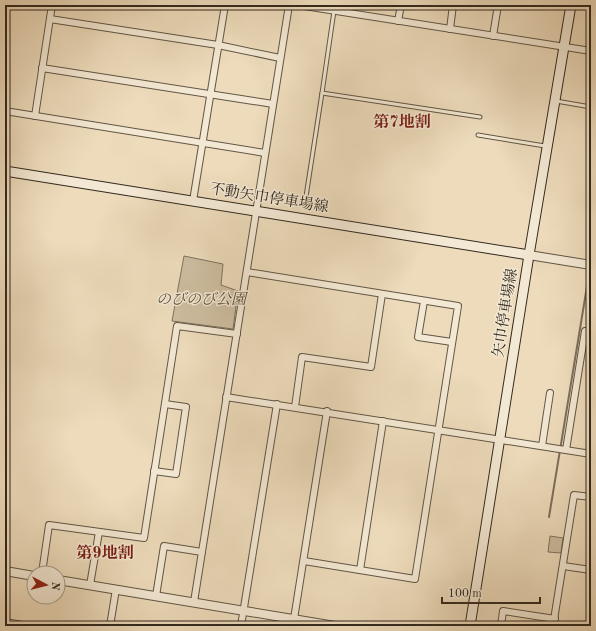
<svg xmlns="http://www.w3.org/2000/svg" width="596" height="631" font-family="'Old Standard TT','Noto Serif JP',serif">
<rect width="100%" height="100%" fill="#eddbbb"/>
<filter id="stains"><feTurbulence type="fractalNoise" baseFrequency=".005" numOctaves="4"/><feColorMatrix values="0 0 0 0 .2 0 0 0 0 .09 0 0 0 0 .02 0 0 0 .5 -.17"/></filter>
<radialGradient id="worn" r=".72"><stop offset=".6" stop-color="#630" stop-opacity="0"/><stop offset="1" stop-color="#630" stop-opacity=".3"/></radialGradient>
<!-- green -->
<g fill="#cdbda0" stroke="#80735f">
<path d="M184,256l39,8 -2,21 17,6 -5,38 -61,-8z"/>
<path d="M550,536l13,2 -2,15 -13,-1z"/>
</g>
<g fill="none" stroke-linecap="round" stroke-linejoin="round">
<!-- stream -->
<path stroke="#7c6f5c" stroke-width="2" d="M549,517l41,-249"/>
<!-- service casing -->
<g stroke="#615645" stroke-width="5">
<g id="service">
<path d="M334,11l-12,82 158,24"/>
<path d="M556,101l35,6"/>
<path d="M478,135l67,11"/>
<path d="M305,203l17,-110"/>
</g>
</g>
<!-- minor casing -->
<g stroke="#615645" stroke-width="8">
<g id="minor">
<path d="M298,5l293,46"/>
<path d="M50,19l168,26 62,13"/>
<path d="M398,21l3,-16"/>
<path d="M450,29l3,-24"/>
<path d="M493,36l5,-31"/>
<path d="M42,68l231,36"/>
<path d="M5,111l260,42"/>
<path d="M35,116l17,-111"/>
<path d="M193,201l32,-196"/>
<path d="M247,272l211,34 -43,273 -111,-18"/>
<path d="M424,301l-6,36 34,5"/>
<path d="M226,397l365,57"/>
<path d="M295,407l7,-50 69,10 11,-73"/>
<path d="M542,446l8,-53"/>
<path d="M566,450l19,-119"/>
<path d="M154,471l22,3 10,-67 -21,-3"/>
<path d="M563,566l28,4"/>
<path d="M360,570l23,-149"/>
<path d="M42,573l7,-48 95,13 33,-212 60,8"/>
<path d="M90,585l9,-53"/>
<path d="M156,596l8,-50 38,6"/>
<path d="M194,602l95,-597"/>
<path d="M294,619l33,-208"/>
<path d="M5,622l23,4"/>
<path d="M110,626l6,-37"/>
<path d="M241,626l36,-222"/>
<path d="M501,626l2,-15 52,8"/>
<path d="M553,626l21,-131 17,2"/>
<path d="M590,626l1,-9"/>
</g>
</g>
<!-- tertiary casing -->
<g stroke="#615645" stroke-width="10">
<g id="tertiary">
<path d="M529,255l62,10"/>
<path d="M5,571l29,5"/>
<path d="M58,580l277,46"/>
</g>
</g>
<!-- secondary casing -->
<g stroke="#32291e" stroke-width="11">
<g id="secondary">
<path d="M5,171l524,84"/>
<path d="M470,626l59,-371 42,-250"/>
</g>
</g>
<!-- service -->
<use href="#service" stroke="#f3e8d3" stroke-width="3"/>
<!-- minor -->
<use href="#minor" stroke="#f3e8d3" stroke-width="6"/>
<!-- tertiary -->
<use href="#tertiary" stroke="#f3e8d3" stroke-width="8"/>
<!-- secondary -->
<use href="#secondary" stroke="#f3e8d3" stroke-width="9"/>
</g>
<g text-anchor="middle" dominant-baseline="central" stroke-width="3" stroke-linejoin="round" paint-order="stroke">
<!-- street labels -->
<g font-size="15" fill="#32291e" stroke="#f3e8d3">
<text transform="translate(269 199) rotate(9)">不動矢巾停車場線</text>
<text transform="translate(506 313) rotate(-81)">矢巾停車場線</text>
</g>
<!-- park labels -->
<g font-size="15" font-style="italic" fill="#594e3e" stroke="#f3e8d3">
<text x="201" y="300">のびのび公園</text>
</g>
<!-- neighbourhood labels -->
<g font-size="16" font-weight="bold" fill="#7a1f14" stroke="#f3e8d3">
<text x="402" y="123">第7地割</text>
<text x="105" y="554">第9地割</text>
</g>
</g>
<!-- margin -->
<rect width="596" height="631" fill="none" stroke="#eddbbb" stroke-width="20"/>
<rect x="6" y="6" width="584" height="619" fill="none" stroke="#32291e" stroke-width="2"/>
<rect x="10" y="10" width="576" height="611" fill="none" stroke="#32291e"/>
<!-- north arrow -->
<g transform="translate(46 585) rotate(97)"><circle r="19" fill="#f3e8d3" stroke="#a69c8b"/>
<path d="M0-3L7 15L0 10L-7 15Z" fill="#8f2418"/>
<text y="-6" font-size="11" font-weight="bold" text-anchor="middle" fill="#32291e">N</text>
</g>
<!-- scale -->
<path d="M442 597v6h98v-6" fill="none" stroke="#32291e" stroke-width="2"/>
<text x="448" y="597" font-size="12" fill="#32291e" stroke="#f3e8d3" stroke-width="3" paint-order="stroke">100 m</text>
<rect width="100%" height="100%" filter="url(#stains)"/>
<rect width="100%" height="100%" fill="url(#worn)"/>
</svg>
